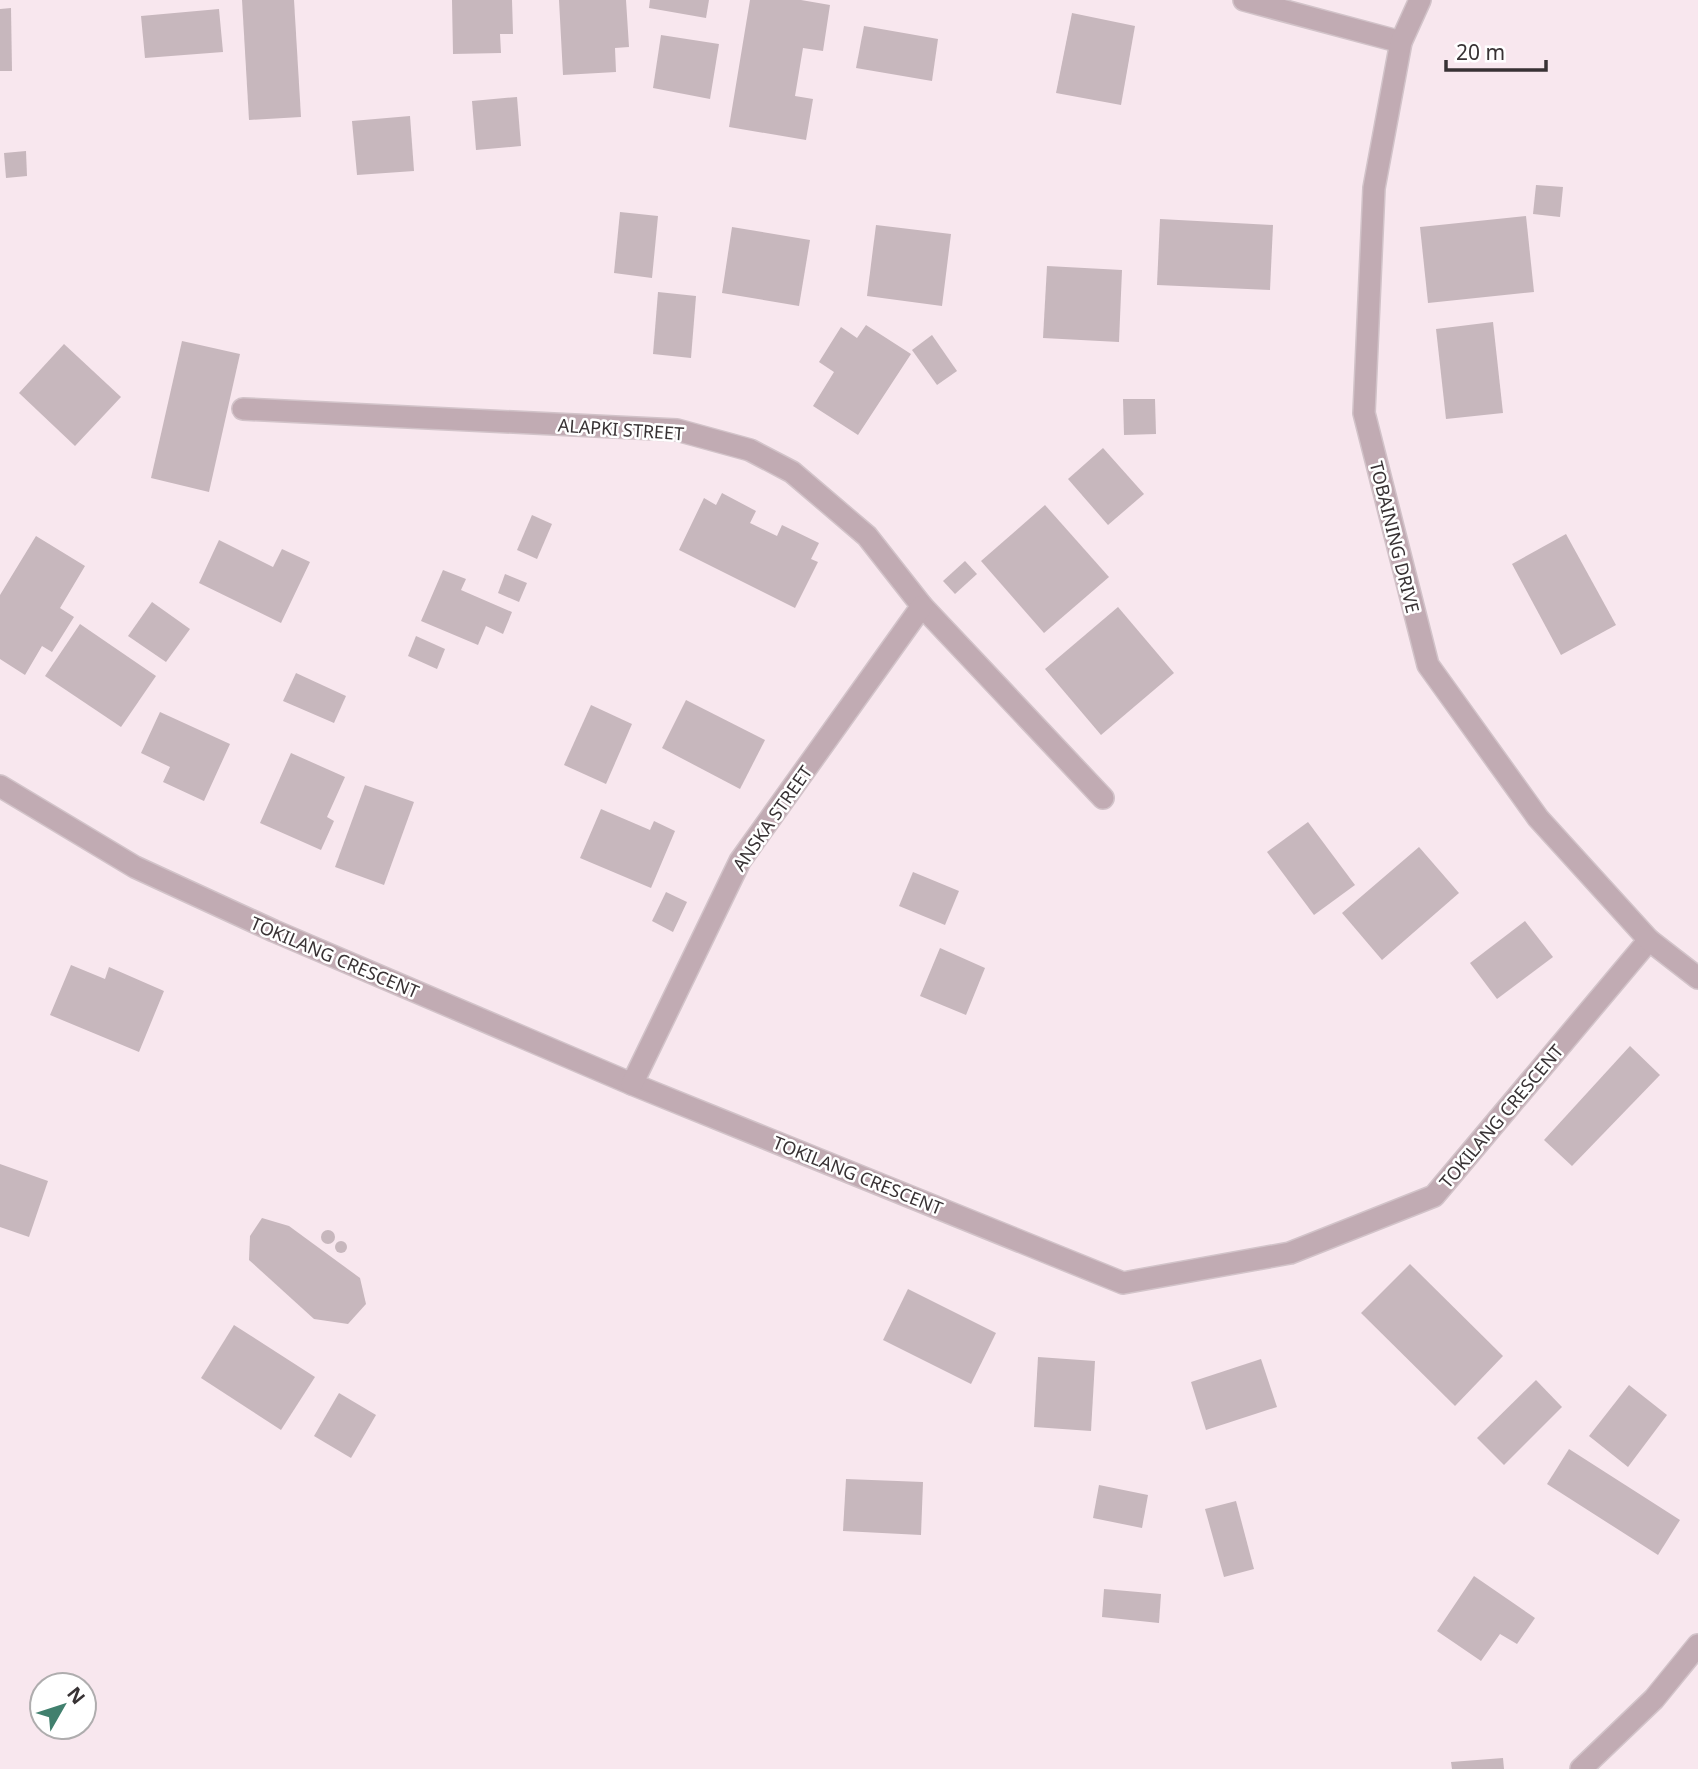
<svg xmlns="http://www.w3.org/2000/svg" width="1698" height="1769" font-family="'Noto Sans',sans-serif">
<rect width="100%" height="100%" fill="#f8e7ee"/>
<!-- building -->
<g fill="#c7b7bd">
<path d="M242,0h52l7,117 -52,3z"/>
<path d="M452,0h60l1,34h-13l1,19 -48,1z"/>
<path d="M559,0h67l3,47 -14,1 1,24 -53,3z"/>
<path d="M650,0h59l-3,18 -57,-10z"/>
<path d="M750,0h51l29,5 -7,46 -20,-3 -8,48 18,3 -7,41 -77,-13z"/>
<path d="M11,8l1,63h-12v-62z"/>
<path d="M219,9l4,43 -78,6 -4,-42z"/>
<path d="M1072,13l63,13 -14,79 -65,-12z"/>
<path d="M864,26l74,13 -6,42 -76,-13z"/>
<path d="M661,35l58,9 -9,55 -57,-11z"/>
<path d="M517,97l4,49 -45,4 -4,-49z"/>
<path d="M410,116l4,55 -57,4 -5,-54z"/>
<path d="M26,151l1,25 -21,2 -2,-25z"/>
<path d="M1536,185l27,2 -3,30 -27,-3z"/>
<path d="M620,212l38,4 -6,62 -38,-5z"/>
<path d="M1526,216l8,76 -106,11 -8,-76z"/>
<path d="M1160,219l113,6 -3,65 -113,-5z"/>
<path d="M876,225l75,9 -9,72 -75,-10z"/>
<path d="M732,227l78,13 -11,66 -77,-13z"/>
<path d="M1047,266l75,4 -3,72 -76,-4z"/>
<path d="M658,292l38,4 -5,62 -38,-4z"/>
<path d="M1493,322l10,91 -57,6 -10,-90z"/>
<path d="M866,325l45,29 -53,81 -45,-29 21,-34 -15,-10 22,-35 16,11z"/>
<path d="M932,335l25,36 -20,14 -25,-35z"/>
<path d="M182,341l58,13 -31,138 -58,-14z"/>
<path d="M64,344l57,53 -46,49 -56,-53z"/>
<path d="M1123,399h32l1,35 -32,1z"/>
<path d="M1103,448l41,46 -36,31 -40,-46z"/>
<path d="M722,493l34,18 -6,12 27,13 5,-11 37,18 -8,16 7,3 -23,46 -116,-58 25,-52 12,7z"/>
<path d="M1045,505l64,72 -65,56 -63,-72z"/>
<path d="M532,515l20,9 -15,35 -20,-9z"/>
<path d="M1566,534l50,91 -55,30 -49,-91z"/>
<path d="M36,536l49,30 -25,42 14,9 -22,35 -10,-6 -17,29 -25,-16v-64z"/>
<path d="M219,540l54,27 9,-18 28,13 -29,61 -82,-40z"/>
<path d="M965,561l12,13 -22,20 -12,-13z"/>
<path d="M443,570l23,9 -5,11 51,22 -9,22 -17,-8 -8,19 -57,-24z"/>
<path d="M505,574l22,9 -8,19 -21,-9z"/>
<path d="M152,602l38,27 -24,33 -38,-26z"/>
<path d="M1118,607l56,66 -73,62 -56,-66z"/>
<path d="M80,624l76,52 -35,51 -76,-51z"/>
<path d="M416,636l29,13 -8,20 -29,-13z"/>
<path d="M296,673l50,23 -12,27 -51,-22z"/>
<path d="M686,700l79,40 -25,49 -78,-41z"/>
<path d="M591,705l41,19 -26,60 -42,-19z"/>
<path d="M160,712l70,32 -26,57 -41,-19 7,-15 -29,-14z"/>
<path d="M291,753l54,24 -18,40 7,4 -13,29 -61,-27z"/>
<path d="M365,785l49,17 -30,83 -49,-18z"/>
<path d="M601,809l49,21 4,-9 21,10 -24,57 -71,-30z"/>
<path d="M1308,822l47,63 -41,30 -47,-63z"/>
<path d="M1419,847l40,46 -77,67 -40,-47z"/>
<path d="M913,872l46,19 -14,34 -46,-19z"/>
<path d="M666,892l21,10 -14,30 -21,-11z"/>
<path d="M1525,921l28,36 -56,42 -27,-36z"/>
<path d="M940,948l45,20 -19,47 -46,-19z"/>
<path d="M71,965l34,14 4,-12 55,24 -25,61 -89,-37z"/>
<path d="M1630,1046l30,29 -88,91 -28,-26z"/>
<path d="M0,1164l48,17 -19,56 -29,-10z"/>
<path d="M262,1218l27,8 71,52 6,26 -18,20 -34,-5 -65,-59 1,-24z"/>
<circle cx="328" cy="1237" r="7"/>
<circle cx="341" cy="1247" r="6"/>
<path d="M1410,1264l93,92 -48,50 -94,-93z"/>
<path d="M908,1289l88,44 -25,51 -88,-44z"/>
<path d="M234,1325l81,52 -34,53 -80,-52z"/>
<path d="M1038,1357l57,4 -4,70 -57,-4z"/>
<path d="M1261,1359l16,48 -71,23 -15,-48z"/>
<path d="M1536,1380l26,27 -58,58 -27,-27z"/>
<path d="M1629,1385l38,30 -39,52 -39,-31z"/>
<path d="M339,1393l37,22 -25,43 -37,-22z"/>
<path d="M1569,1449l111,71 -22,35 -111,-71z"/>
<path d="M846,1479l77,3 -2,53 -78,-4z"/>
<path d="M1099,1485l49,10 -6,33 -49,-10z"/>
<path d="M1236,1501l18,68 -30,8 -19,-68z"/>
<path d="M1474,1576l61,42 -18,26 -17,-10 -19,27 -44,-30z"/>
<path d="M1104,1589l57,5 -2,29 -57,-6z"/>
<path d="M1503,1758l1,11h-52l-1,-7z"/>
</g>
<g fill="none" stroke-linecap="round" stroke-linejoin="round">
<!-- minor casing -->
<g stroke="#d2c3c9" stroke-width="24">
<g id="minor">
<path d="M1244,0l157,42"/>
<path d="M243,409l434,21 73,20 42,22 75,64 55,70 181,192"/>
<path d="M0,786l135,81 139,64 358,153 491,199 167,-30 144,-57 215,-256"/>
<path d="M632,1084l108,-223 182,-255"/>
<path d="M1581,1769l73,-70 44,-54"/>
</g>
</g>
<!-- tertiary casing -->
<g stroke="#d2c3c9" stroke-width="24">
<path id="tertiary" d="M1420,0l-19,42 -27,146 -10,225 64,252 110,153 111,122 49,38"/>
</g>
<!-- minor -->
<use href="#minor" stroke="#c1abb3" stroke-width="21"/>
<!-- tertiary -->
<use href="#tertiary" stroke="#c1abb3" stroke-width="21"/>
</g>
<g text-anchor="middle" dominant-baseline="central" stroke-width="5" stroke-linejoin="round" paint-order="stroke">
<!-- street labels -->
<g font-size="18" fill="#383234" stroke="#fff">
<text transform="translate(621 429) rotate(4)">ALAPKI STREET</text>
<text transform="translate(1395 537) rotate(76)">TOBAINING DRIVE</text>
<text transform="translate(772 818) rotate(-55)">ANSKA STREET</text>
<text transform="translate(335 957) rotate(23)">TOKILANG CRESCENT</text>
<text transform="translate(1501 1116) rotate(-50)">TOKILANG CRESCENT</text>
<text transform="translate(858 1175) rotate(22)">TOKILANG CRESCENT</text>
</g>
</g>
<!-- north arrow -->
<g transform="translate(63 1706) rotate(51)"><circle r="33" fill="#ffffff" stroke="#afadae" stroke-width="2"/>
<path d="M0-5L12 26L0 18L-12 26Z" fill="#41806e"/>
<text y="-10" font-size="19" font-weight="bold" text-anchor="middle" fill="#383234">N</text>
</g>
<!-- scale -->
<path d="M1446 60v10h100v-10" fill="none" stroke="#383234" stroke-width="3.5"/>
<text x="1456" y="60" font-size="21" fill="#383234" stroke="#ffffff" stroke-width="5" paint-order="stroke">20 m</text>
</svg>
